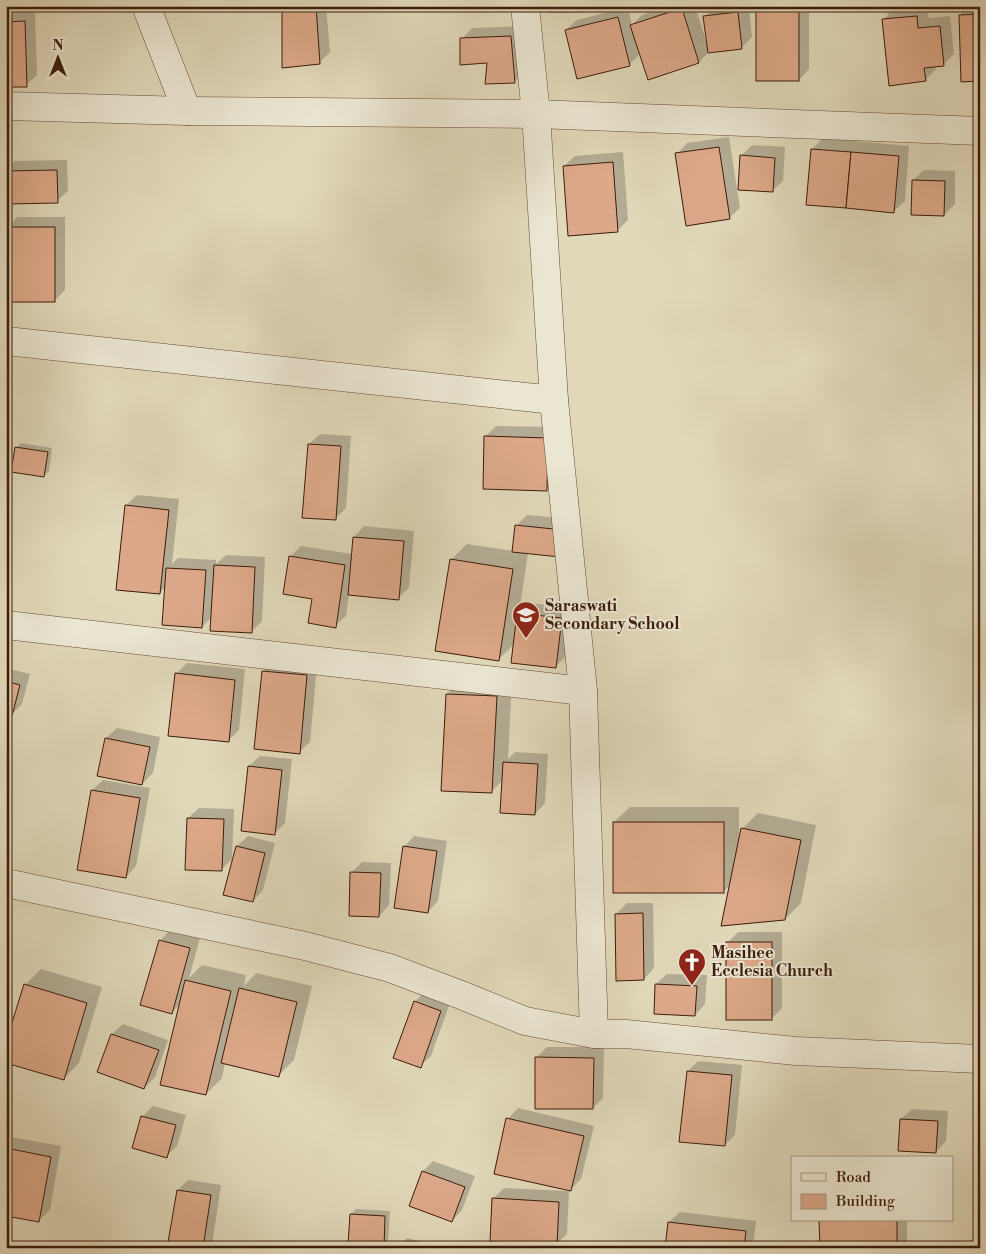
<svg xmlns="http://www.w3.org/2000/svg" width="986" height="1254" font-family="'Libre Bodoni',serif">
<rect width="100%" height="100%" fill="#e0d8b9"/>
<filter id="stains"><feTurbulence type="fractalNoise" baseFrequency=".004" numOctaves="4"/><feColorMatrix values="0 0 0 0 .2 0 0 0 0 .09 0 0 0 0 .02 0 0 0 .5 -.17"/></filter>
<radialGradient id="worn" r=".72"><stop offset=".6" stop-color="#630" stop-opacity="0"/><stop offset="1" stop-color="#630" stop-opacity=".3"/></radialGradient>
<!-- shadow -->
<g fill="#0003">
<path d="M283,6h43l4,46 -11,11z"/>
<path d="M669,6h26l11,35h1l-2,-24 10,-11h34l3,31 -11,11 -32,4 -10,10 -50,16 -8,-25 -12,12 -63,-35 11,-10 51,-13 4,18 10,-10z"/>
<path d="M757,6h52v63l-10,11z"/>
<path d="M921,6h6l2,12 21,-2 4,38 -11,11 -7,1v3l-11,11 -42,-60 10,-11z"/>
<path d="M969,6h11v74l-20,-65z"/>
<path d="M35,11l2,64 -11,10 -20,1v-73z"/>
<path d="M521,26l4,45 -11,11 -52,-43 10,-11z"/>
<path d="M729,137l11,71 -11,10 -52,-64 10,-11z"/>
<path d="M823,138l86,8 -4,55 -11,10 -86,-7 4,-55z"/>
<path d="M752,145l33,2 -2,34 -11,10 -31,-35z"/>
<path d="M623,152l5,68 -11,11 -53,-65 11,-10z"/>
<path d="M67,160l1,31 -11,10 -51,2v-33l9,-9z"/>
<path d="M924,170l31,1v33l-11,11 -31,-35z"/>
<path d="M17,217h48v73l-11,11 -47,-73z"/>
<path d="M496,426l62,1 -1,52 -11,10 -61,-52z"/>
<path d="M320,434l31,2 -5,72 -11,11 -26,-75z"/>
<path d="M21,443l31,5 -3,23 -5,5 -28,-28z"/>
<path d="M137,495l42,4 -7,65 6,-6 38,2v4l10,-9 39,2 -3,64 -11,11 -39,-15 -10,10 -36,-41 -6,7 -34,-88z"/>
<path d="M527,515l46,4 -45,34 -9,60 10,-10 43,5 -6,48 -11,11 -40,-24 -17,17 -47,-100 16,-16 47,7 2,-25z"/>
<path d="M364,526l50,5 -5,57 -11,10 -49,-4 -3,22 -11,10 -45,-69 11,-11 51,8 2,-17z"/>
<path d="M273,660l44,5 -7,77 -11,10 -36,-81z"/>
<path d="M187,663l58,6 -6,61 -11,11 -52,-67z"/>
<path d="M6,668l24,6 -8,30 -10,10 -6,-1z"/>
<path d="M463,679l49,2 -4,78 7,-7 33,2 -3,49 -10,11 -32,-34 -12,12 -44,-98z"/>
<path d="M117,728l43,9 -7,36 -11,11 -36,-46z"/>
<path d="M260,756l32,3 -7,64 -11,11 -25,-68z"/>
<path d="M103,780l47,8 -14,78 -10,11 -34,-87z"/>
<path d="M630,807h109v31l3,-9 16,-16 58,12 -15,78 -16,16 -54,-35 -8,8 -109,-70z"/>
<path d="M199,808l35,1 -2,50 -11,11 -33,-52z"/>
<path d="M248,836l27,7 -12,47 -10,11 -16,-55z"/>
<path d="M414,836l33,5 -9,60 -10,11 -24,-65z"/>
<path d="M362,862l29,1 -2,42 -10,11 -28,-43z"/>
<path d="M627,903h26l1,65 -10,11 -28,-65z"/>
<path d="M170,930l30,8 -11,40 13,-13 44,10 -2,11 12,-13 56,13 -18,74 -16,16 -53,-13 -3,15 -16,16 -25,-91 -9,9 -12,-71z"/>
<path d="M738,932h44v76l-11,11 -44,-76z"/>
<path d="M41,969l61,18 -23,76 -16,16 -38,-94z"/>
<path d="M667,974l40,1 -2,29 -10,11 -39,-31z"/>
<path d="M425,991l26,9 -20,56 -11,10 -5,-64z"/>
<path d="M123,1024l45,16 -13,37 -11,11 -45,-16 13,-38z"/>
<path d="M547,1047h57l-1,51 -10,10 -57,-50z"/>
<path d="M698,1061l44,4 -7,70 -10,10 -37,-74z"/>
<path d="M153,1106l33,9 -9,31 -11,10 -23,-40z"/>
<path d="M518,1108l76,18 -13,53 -11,11 -62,-71z"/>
<path d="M912,1109l36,2 -2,30 -10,11 -35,-33z"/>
<path d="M10,1137l51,9 -11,64 -11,10 -33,-6v-74z"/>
<path d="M433,1161l42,15 -13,34 -10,11 -29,-50z"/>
<path d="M188,1180l33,5 -9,60 -3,3h-41l10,-58z"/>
<path d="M504,1188l65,3 -2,43 -11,10 -63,-45z"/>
<path d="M356,1209l34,2 -2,30 -5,5 -32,-32z"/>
<path d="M680,1212l76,9 -3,27h-87l3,-26z"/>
<path d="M820,1220h87v28h-86z"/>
<path d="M407,1238l41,10h-50z"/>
</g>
<!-- building -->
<g fill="#dca889" stroke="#3c1c0b">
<path d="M282,6h34l4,58 -38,4z"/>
<rect x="548" y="6" width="34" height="6"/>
<rect x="756" y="6" width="43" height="75"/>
<path d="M682,8l17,55 -51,17 -18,-55z"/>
<path d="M738,12l4,37 -34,4 -5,-37z"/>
<path d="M980,14v67l-19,1 -2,-67z"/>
<path d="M917,16l1,12 22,-2 4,40 -20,2 2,13 -37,5 -7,-67z"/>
<path d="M618,17l12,49 -53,13 -12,-49z"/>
<path d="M25,21l2,66h-21v-65z"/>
<path d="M511,36l4,47 -30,1 2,-21 -27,2v-27z"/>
<path d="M719,147l11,72 -44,7 -11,-73z"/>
<path d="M811,149l40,3 -5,56 -40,-3z"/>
<path d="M851,152l48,4 -5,57 -48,-5z"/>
<path d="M740,155l35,3 -2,34 -35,-2z"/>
<path d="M613,162l5,70 -50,4 -5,-70z"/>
<path d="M57,170l1,33 -52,1v-33z"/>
<path d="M912,180l33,1 -1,35 -33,-1z"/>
<rect x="6" y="227" width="49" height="75"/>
<path d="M484,436l64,2 -1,53 -64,-2z"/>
<path d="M308,444l33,2 -5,74 -34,-2z"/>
<path d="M15,447l33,5 -4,25 -33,-5z"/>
<path d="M125,505l44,5 -9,84 -44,-4z"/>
<path d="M515,525l48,5 -3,27 -48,-5z"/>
<path d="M353,537l51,4 -5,59 -51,-5z"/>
<path d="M289,556l56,9 -9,63 -28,-5 4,-24 -29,-5z"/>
<path d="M450,559l63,10 -14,92 -64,-10z"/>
<path d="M214,565l41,2 -3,66 -42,-2z"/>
<path d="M166,568l40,2 -4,58 -40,-3z"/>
<path d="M517,613l45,5 -6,50 -45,-5z"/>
<path d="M262,671l45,4 -7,79 -46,-5z"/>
<path d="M175,673l60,7 -6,62 -61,-6z"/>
<path d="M6,681l14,4 -8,31 -6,-2z"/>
<path d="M446,694l51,2 -5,97 -51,-2z"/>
<path d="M105,738l45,9 -8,38 -45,-9z"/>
<path d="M503,762l35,2 -3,51 -35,-2z"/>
<path d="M248,766l34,4 -7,65 -34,-4z"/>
<path d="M91,790l49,8 -14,80 -49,-8z"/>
<path d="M187,818l37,1 -2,52 -37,-1z"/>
<rect x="613" y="822" width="111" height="71"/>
<path d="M741,828l60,12 -16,80 -64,6z"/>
<path d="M236,846l29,7 -12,49 -30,-7z"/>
<path d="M403,846l34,5 -9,62 -34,-5z"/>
<path d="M350,872l31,1 -2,44 -30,-1z"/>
<path d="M643,913l1,67 -28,1 -1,-67z"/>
<path d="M159,940l31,8 -18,66 -32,-9z"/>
<rect x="726" y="942" width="46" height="78"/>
<path d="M185,980l46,11 -25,104 -46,-10z"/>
<path d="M24,984l63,19 -23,77 -58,-17v-21z"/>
<path d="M655,984l42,2 -2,30 -41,-2z"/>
<path d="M239,988l58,14 -18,75 -58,-14z"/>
<path d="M414,1001l27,10 -20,57 -28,-10z"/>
<path d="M111,1034l48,16 -15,39 -47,-17z"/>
<path d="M535,1057l59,1 -1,51h-58z"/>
<path d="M687,1071l45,4 -7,71 -46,-4z"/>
<path d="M141,1116l35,9 -9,33 -35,-10z"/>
<path d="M506,1118l78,18 -13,55 -77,-17z"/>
<path d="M900,1119l38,2 -2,32 -38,-2z"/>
<path d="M6,1148l45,9 -12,65 -33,-6z"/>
<path d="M422,1171l43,16 -13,35 -43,-16z"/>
<path d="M177,1190l34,5 -8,53h-36z"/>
<path d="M492,1198l67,4 -2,43 -67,-3z"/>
<path d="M350,1214l35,2 -1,32 -36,-3z"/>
<path d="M819,1220h78v28h-77z"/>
<path d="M668,1222l78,9 -2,17h-79z"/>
</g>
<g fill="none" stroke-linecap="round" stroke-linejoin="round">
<!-- minor casing -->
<g stroke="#654b36" stroke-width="29">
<g id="minor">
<path d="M146,6l41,105"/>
<path d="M525,6l11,108 18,286 29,291 11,343"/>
<path d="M6,106l181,5 349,3 444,17"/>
<path d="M6,341l548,59"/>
<path d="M6,625l577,66"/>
<path d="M6,883l299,63 85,22 71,27 64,26 69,13h32l170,17 184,8"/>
</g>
</g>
<!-- minor -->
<use href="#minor" stroke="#ebe6d2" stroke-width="28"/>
</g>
<!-- icons -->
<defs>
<g id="school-pin" transform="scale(1.4375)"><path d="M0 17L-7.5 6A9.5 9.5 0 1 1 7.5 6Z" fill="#8f2418" stroke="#ebe6d2"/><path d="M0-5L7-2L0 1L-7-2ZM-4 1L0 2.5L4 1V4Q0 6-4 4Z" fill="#fff"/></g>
<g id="church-pin" transform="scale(1.4375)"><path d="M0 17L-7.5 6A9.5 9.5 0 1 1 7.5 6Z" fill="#8f2418" stroke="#ebe6d2"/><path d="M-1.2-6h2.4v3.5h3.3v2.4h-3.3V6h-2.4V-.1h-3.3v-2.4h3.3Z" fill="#fff"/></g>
</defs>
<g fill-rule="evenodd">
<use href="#school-pin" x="526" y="615"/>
<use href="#church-pin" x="692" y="962"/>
</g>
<g text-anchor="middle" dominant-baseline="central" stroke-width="4" stroke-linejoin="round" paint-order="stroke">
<!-- poi labels -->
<g font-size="16" font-weight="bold" fill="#3c1c0b" stroke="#ebe6d2" text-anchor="start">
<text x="545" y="606">Saraswati<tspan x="545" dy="18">Secondary School</tspan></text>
<text x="711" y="953">Masihee<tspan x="711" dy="18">Ecclesia Church</tspan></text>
</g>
</g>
<!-- margin -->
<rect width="986" height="1254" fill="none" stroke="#e0d8b9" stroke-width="25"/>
<rect x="8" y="8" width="971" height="1239" fill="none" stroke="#3c1c0b" stroke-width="2.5"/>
<rect x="12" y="12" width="961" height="1229" fill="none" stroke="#3c1c0b"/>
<!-- legend -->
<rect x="791" y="1156" width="162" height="65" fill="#ebe6d2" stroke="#a59582"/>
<rect x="801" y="1173" width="25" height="8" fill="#ebe6d2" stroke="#a59582"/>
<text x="836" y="1182" font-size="15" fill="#3c1c0b">Road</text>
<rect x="801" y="1194" width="25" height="15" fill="#dca889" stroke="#a59582"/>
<text x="836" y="1206" font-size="15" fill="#3c1c0b">Building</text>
<!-- north arrow -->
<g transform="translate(58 58)" stroke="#ebe6d2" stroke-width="4" paint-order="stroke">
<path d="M0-4L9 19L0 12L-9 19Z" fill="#3c1c0b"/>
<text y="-8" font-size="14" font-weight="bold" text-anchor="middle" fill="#3c1c0b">N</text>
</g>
<rect width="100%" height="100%" filter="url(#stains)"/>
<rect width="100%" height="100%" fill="url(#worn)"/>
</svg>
